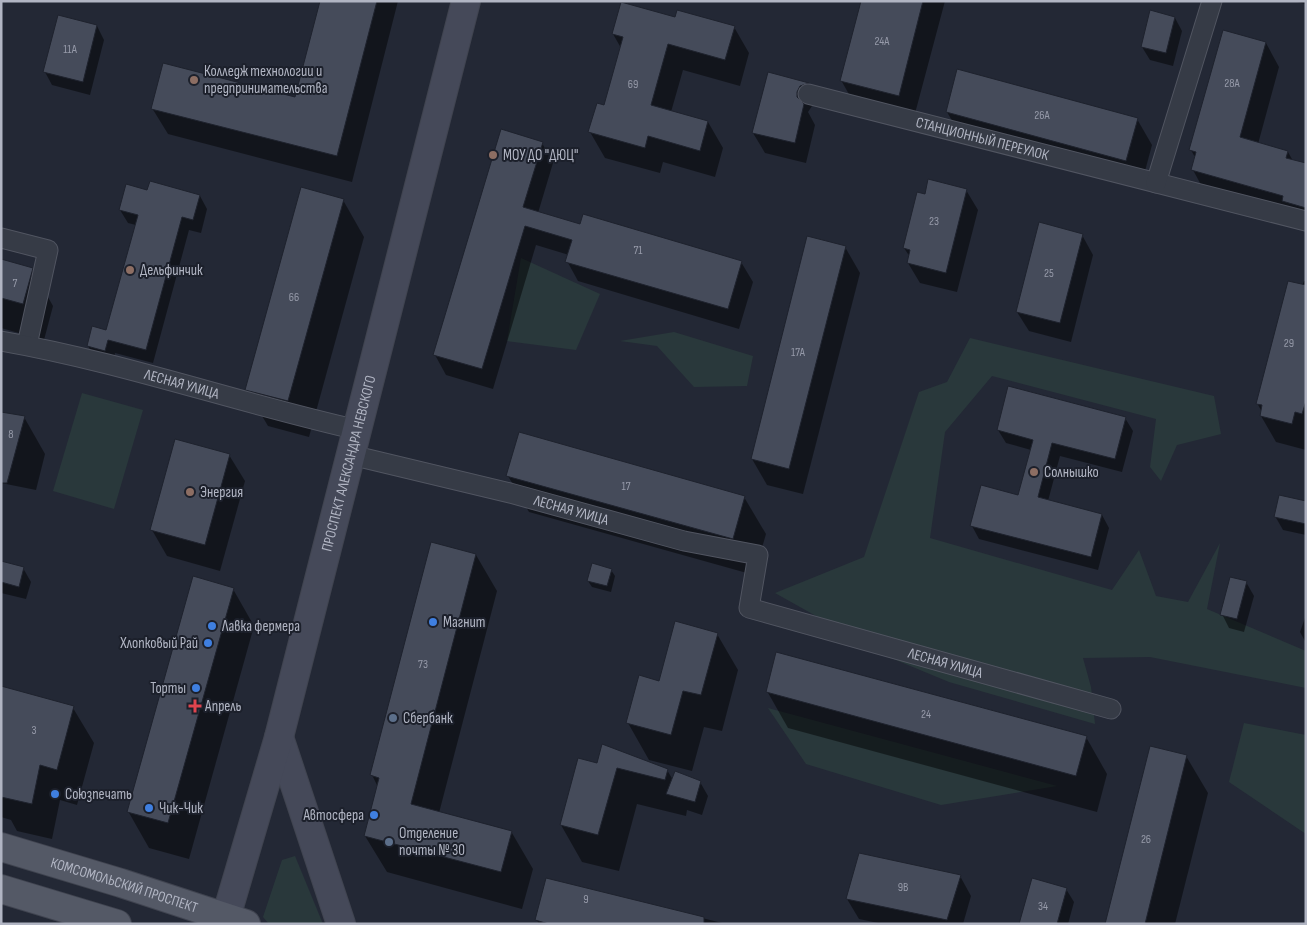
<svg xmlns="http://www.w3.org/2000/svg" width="1307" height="925" font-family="'Sofia Sans Condensed',sans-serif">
<rect width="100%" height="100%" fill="#232835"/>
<!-- green -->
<g fill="#29383b">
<path d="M521,258l79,36 -24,56 -69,-9z"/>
<path d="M674,332l79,24 -6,30 -53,1 -37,-41 -37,-5z"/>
<path d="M970,338l244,58 7,38 -44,11 -16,36 -11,-14 6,-48 -164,-43 -47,56 -15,106 182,52 27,-40 17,46 32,6 32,-59 -13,66 99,42v37l-156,-31 -67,1 8,29 4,37 -146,-42 -58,-24 -116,-65 89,-36 55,-165 28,-10z"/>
<path d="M82,393l61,17 -29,99 -61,-18z"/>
<path d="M768,708l289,78 -116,19 -135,-41z"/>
<path d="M1244,723l62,12v99l-77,-52z"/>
<path d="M295,856l28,68h-54l-6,-7 19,-57z"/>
</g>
<!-- shadow -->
<g fill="#0007">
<path d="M321,1h77l-46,181 -184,-48 -16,-26 144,-9z"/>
<path d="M862,1h83l-32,120 -57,-14 -15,-27z"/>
<path d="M1293,1h13v3z"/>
<path d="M1175,18l7,13 -9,35 -23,-6 -8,-13z"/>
<path d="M676,19l58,8 15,26 -9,33 -57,-16 -12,42 37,10 15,26 -8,29 -52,-15 -3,11 -55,-15 -15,-26 15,-26 16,-58 -8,-14z"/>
<path d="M97,26l7,14 -14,55 -38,-10 -7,-13z"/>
<path d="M1266,43l13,24 -21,77 30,8 5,9 13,3v63l-100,-33 -13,-24 3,-11 -5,-9z"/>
<path d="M769,73l39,11 11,19 -7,3 -4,6 7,13 -9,38 -41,-10 -12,-20z"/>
<path d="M947,112l190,7 15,26 -11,41 -179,-48z"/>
<path d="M542,143l11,20 -15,50 43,13 160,36 12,20 -14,47 -161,-48 -11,-20 2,-6 -33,-10 -43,144 -47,-14 -11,-20z"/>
<path d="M966,190l12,20 -21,82 -37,-9 -12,-20 2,-6 -6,-9 22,-53z"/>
<path d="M148,192l52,4 7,13 -6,24 -12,-3 -36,133 -38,-10 -2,11 -17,-5 -8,-13 19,-15 29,-106 -8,-2 -8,-13z"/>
<path d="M343,200l21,37 -55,200 -41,-11 -22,-37z"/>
<path d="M1082,235l11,20 -22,87 -42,-11 -12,-19z"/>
<path d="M845,247l15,26 -57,221 -36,-9 -15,-26z"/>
<path d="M1,260l31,9 21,37 -9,34 -43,-12z"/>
<path d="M1304,281h2v169l-30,-8 -15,-26 1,-4 -5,-9z"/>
<path d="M1,413l23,4 21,37 -9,36 -35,-7z"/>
<path d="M1125,418l8,13 -11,41 -62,-16 -12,45 54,14 7,13 -11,42 -119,-31 -7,-13 47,-29 12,-47 -25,-7 -8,-13z"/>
<path d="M229,455l16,26 -25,90 -53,-15 -15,-26z"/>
<path d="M508,476l236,21 22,37 -12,41 -225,-63z"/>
<path d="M1306,503v32l-23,-5 -8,-14z"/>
<path d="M476,555l21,36 -58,222 73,20 21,36 -11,40 -135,-37 -22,-36 13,-49 -6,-12z"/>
<path d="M1,562l22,6 8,14 -5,17 -25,-6z"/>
<path d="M611,570l4,6 -4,16 -19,-5 -4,-6z"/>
<path d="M1246,582l8,14 -10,36 -15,-4 -7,-14z"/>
<path d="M233,589l21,37 -65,233 -40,-11 -21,-37z"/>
<path d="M1306,615v28l-6,-11z"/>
<path d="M717,634l21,36 -16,61 -18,-4 -12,44 -43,-11 -21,-37 32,-41z"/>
<path d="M1,688l72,20 21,35 -17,62 -17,-5 -8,39 -35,-8 -6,-11 -10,-3z"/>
<path d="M767,691l319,46 21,37 -10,38 -309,-84z"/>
<path d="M1186,756l22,37 -33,131h-69z"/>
<path d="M598,764l69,6 6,10 27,2 8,14 -6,19 -15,-5 -1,6 -49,-12 -18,67 -37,-9 -21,-37z"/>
<path d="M960,876l11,20 -8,28h-80l-24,-5 -12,-20z"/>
<path d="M547,879l179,45h-187l-2,-4z"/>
<path d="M1066,889l8,13 -6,22h-48z"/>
</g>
<!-- building -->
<g fill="#454b5a" stroke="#1e222d">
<path d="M320,1h57l-40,155 -186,-47 12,-46 132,34z"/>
<path d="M861,1h62l-24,95 -59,-15z"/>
<path d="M621,2l54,15 2,-7 58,16 -10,34 -57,-16 -17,61 57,16 -8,30 -52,-15 -3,12 -57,-16 9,-29 7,2 19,-68 -11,-3z"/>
<path d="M1150,10l25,7 -9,36 -25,-6z"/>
<path d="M58,15l39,10 -14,57 -40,-10z"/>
<path d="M1223,30l43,12 -26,95 48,14 -2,7 20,5v45l-24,-7 1,-5 -92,-26 5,-18 -7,-2z"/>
<path d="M957,69l181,49 -12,43 -180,-49z"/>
<path d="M768,72l41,11 -9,3 -3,6v5l7,7 -9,39 -43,-10z"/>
<path d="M501,129l42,13 -20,65 57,17 3,-10 159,47 -14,48 -163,-47 7,-22 -47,-14 -43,143 -49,-14z"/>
<path d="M928,179l39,10 -21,84 -39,-10 3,-13 -7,-2 14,-56 8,2z"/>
<path d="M150,181l50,14 -7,25 -11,-3 -36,133 -38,-10 -3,11 -18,-5 5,-20 14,4 32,-115 -19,-5 7,-26 21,6z"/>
<path d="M301,187l43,12 -56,202 -43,-11z"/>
<path d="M1039,222l44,12 -23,89 -44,-11z"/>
<path d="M807,236l39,10 -57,223 -38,-10z"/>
<path d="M1,259l32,9 -10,36 -22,-6z"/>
<path d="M1288,281l18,4v116l-4,13 -7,-2 -3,12 -32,-8 2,-11 -6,-1z"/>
<path d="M1008,386l118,31 -11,42 -63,-16 -14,54 64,17 -11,43 -121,-31 11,-41 37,10 15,-55 -36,-10z"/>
<path d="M1,412l24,4 -18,67h-6z"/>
<path d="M519,432l226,64 -12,43 -227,-63z"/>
<path d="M175,439l55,15 -25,91 -55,-15z"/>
<path d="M1279,495l27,6v23l-32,-7z"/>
<path d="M431,542l45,12 -65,250 101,27 -11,41 -137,-36 15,-58 -9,-3z"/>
<path d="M1,561l23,6 -5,20 -18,-5z"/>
<path d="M592,563l20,6 -5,17 -20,-5z"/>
<path d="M193,576l41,12 -66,235 -41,-11z"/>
<path d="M1230,577l17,4 -10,38 -17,-4z"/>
<path d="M675,621l43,12 -17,62 -18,-4 -12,44 -45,-12 13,-48 20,6z"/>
<path d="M776,652l311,84 -11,40 -310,-84z"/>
<path d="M1,686l73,20 -17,64 -17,-5 -8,39 -31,-7z"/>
<path d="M602,744l66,25 -3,11 -48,-12 -19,67 -38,-10 18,-67 19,5z"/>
<path d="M1150,746l37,9 -42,169h-40z"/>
<path d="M675,771l26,10 -6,21 -29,-8z"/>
<path d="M859,853l102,22 -14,45 -101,-21z"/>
<path d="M546,878l158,39v7h-155l-14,-4z"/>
<path d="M1032,878l35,10 -10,36h-38z"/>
</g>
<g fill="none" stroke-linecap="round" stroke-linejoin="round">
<!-- street casing -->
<g stroke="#515561" stroke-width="21">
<g id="street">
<path id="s1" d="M808,94l498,127"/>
<path d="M1156,183l56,-182"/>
<path d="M1,238l47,12 -21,95"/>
<path id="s2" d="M1,341c121,21 237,62 357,89l-7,25 159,38 174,48 74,14 -9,53 362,101"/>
</g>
</g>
<!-- secondary casing -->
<g stroke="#404450" stroke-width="30">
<g id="secondary">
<path d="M279,737l62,187"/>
<path id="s3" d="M226,917l53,-180 187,-736"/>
</g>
</g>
<!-- primary casing -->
<g stroke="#404450" stroke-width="30">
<g id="primary">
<path id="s4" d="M1,847l120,36 125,41"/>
<path d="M1,889l116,35"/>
</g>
</g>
<!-- street -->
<use href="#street" stroke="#363b46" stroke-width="19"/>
<!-- secondary -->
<use href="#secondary" stroke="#454959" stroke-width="28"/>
<!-- primary -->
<use href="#primary" stroke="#545966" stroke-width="28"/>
</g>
<!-- markers -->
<g fill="#8d6e63" stroke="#1c202b" stroke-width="2">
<circle cx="194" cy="80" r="5"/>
<circle cx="493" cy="155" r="5"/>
<circle cx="130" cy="270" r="5"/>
<circle cx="1034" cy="472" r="5"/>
<circle cx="190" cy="492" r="5"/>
</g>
<g fill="#3f7fe0" stroke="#1c202b" stroke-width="2">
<circle cx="433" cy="622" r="5"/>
<circle cx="212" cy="626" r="5"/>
<circle cx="208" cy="643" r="5"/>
<circle cx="196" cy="688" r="5"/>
<circle cx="55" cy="794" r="5"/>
<circle cx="149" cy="808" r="5"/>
<circle cx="374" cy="815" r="5"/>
</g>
<path fill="#e0444e" stroke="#1c202b" stroke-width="2" d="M192.5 698.5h5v5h5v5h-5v5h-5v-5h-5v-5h5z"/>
<g fill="#5c6f8a" stroke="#1c202b" stroke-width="2">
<circle cx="393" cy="718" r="5"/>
<circle cx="389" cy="842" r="5"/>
</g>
<g text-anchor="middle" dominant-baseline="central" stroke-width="4" stroke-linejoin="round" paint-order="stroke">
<!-- number labels -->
<g font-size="12" fill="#969aa9">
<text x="882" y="41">24А</text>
<text x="70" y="49">11А</text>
<text x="1232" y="83">28А</text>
<text x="633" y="84">69</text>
<text x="1042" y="115">26А</text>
<text x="934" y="221">23</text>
<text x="638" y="250">71</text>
<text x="1049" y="273">25</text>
<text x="15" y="283">7</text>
<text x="294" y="297">66</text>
<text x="1289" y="343">29</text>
<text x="798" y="352">17А</text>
<text x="11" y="434">8</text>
<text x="626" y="486">17</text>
<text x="423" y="664">73</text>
<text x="926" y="714">24</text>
<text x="34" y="730">3</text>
<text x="1146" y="839">26</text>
<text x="903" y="887">9В</text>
<text x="586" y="899">9</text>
<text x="1043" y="906">34</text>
</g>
<!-- poi labels -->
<g font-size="15" fill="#b1b5c3" stroke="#1c202b" text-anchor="start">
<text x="204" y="71">Колледж технологии и<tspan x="204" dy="17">предпринимательства</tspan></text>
<text x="503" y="155">МОУ ДО "ДЮЦ"</text>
<text x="140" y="270">Дельфинчик</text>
<text x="1044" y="472">Солнышко</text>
<text x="200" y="492">Энергия</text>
<text x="443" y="622">Магнит</text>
<text x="222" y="626">Лавка фермера</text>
<text x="198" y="643" text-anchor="end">Хлопковый Рай</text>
<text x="186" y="688" text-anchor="end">Торты</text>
<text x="205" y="706">Апрель</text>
<text x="403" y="718">Сбербанк</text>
<text x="65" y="794">Союзпечать</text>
<text x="159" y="808">Чик-Чик</text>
<text x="364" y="815" text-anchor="end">Автосфера</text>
<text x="399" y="833">Отделение<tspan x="399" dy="17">почты № 30</tspan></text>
</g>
<!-- street labels -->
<g font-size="15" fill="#b1b5c3" stroke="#1c202b">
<text stroke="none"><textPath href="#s1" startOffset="180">СТАНЦИОННЫЙ ПЕРЕУЛОК</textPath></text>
<text stroke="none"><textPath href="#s2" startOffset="186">ЛЕСНАЯ УЛИЦА</textPath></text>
<text stroke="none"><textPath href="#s3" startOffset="470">ПРОСПЕКТ АЛЕКСАНДРА НЕВСКОГО</textPath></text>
<text stroke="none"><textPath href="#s2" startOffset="621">ЛЕСНАЯ УЛИЦА</textPath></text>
<text stroke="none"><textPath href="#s2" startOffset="1071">ЛЕСНАЯ УЛИЦА</textPath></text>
<text stroke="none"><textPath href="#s4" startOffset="129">КОМСОМОЛЬСКИЙ ПРОСПЕКТ</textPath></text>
</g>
</g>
<!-- border -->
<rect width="1307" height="925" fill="none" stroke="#b1b5c3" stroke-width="5"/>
</svg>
